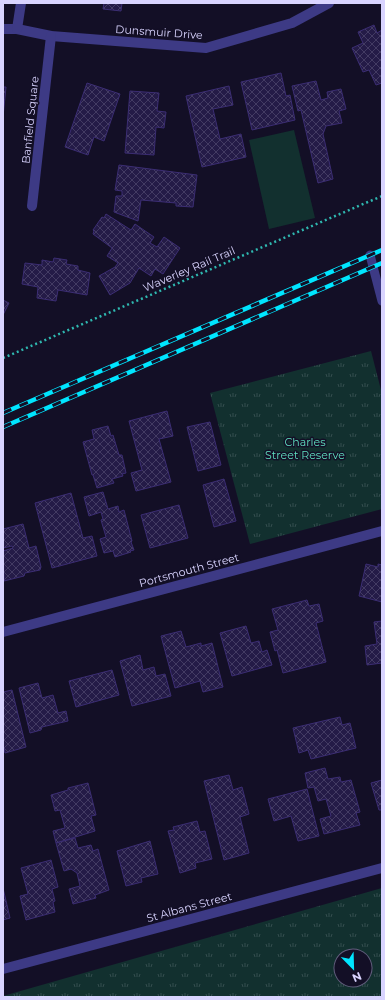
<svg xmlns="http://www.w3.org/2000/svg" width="385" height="1000" font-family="Montserrat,sans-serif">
<defs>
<pattern id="park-tufts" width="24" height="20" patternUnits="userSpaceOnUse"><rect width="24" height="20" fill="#12302f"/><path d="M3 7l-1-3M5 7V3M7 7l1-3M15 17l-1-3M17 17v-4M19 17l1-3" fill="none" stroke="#344d4e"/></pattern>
<pattern id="building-cross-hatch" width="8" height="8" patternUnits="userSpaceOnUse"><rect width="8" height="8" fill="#241b47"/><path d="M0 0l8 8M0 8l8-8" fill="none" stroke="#433b63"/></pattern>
</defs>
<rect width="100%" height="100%" fill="#130f26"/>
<!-- park -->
<g fill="url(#park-tufts)" fill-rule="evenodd">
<path d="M371,351l11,43v115l-132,35 -40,-151z"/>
<path d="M382,888v109h-379v-1zM341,956h24v24h-24z"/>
</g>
<!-- pitch -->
<path fill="#12302f" d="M294,130l21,88 -46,11 -20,-89z"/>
<!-- building -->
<g fill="url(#building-cross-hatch)" stroke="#3b2d73">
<path d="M104,3h18l-1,8 -18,-2z"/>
<path d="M374,25l3,8 5,-3v53l-6,2 -7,-15 -6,2 -11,-24 11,-5 -5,-11z"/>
<path d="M281,73l5,23 4,-1 5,25 -43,10 -11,-48z"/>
<path d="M316,81l5,19 7,-2 -1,-6 14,-3 5,20 -7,2 3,12 -16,3 -3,8 10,45 -15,4 -17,-73 -3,1 -6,-25z"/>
<path d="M87,83l33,11 -16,47 -10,-4 -6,18 -23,-8z"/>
<path d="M229,86l4,19 -20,4 7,30 21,-5 5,23 -44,10 -16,-71z"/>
<path d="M3,87h3l-3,30z"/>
<path d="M130,91l29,2 -2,18 9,1 -2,16 -8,-1 -2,28 -29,-2z"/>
<path d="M119,165l78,10 -4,32 -17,-1v-3l-35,-3 -3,21 -24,-9 2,-16h6v-5l-7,-1z"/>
<path d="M106,214l25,16 4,-6 19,13 -4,6 7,4 7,-10 16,11 -17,26 -8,-5 -4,7 -12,-8 -9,15 -20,12 -11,-19 16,-9 3,-4 -11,-7 5,-8 -19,-14 1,-3 -1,-1 9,-13 2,1z"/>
<path d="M54,258l13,2 -1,4 12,2v4l12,3 -3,22 -29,-5 -2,11 -19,-3 1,-11 -16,-3 3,-21 17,2v-5l11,2z"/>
<path d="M3,300l6,3 -6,12z"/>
<path d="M167,411l6,25 -14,3 12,43 -35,9 -5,-18 11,-3 -13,-49z"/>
<path d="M210,422l11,43 -23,6 -11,-44z"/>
<path d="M108,426l3,10 2,-1 6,20h3l4,18 -4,1 1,2 -11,3 2,4 -17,5 -4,-13h-1l-9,-33 11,-3 -2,-9z"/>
<path d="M224,479l12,42 -22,6 -11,-42z"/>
<path d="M103,492l5,17 10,-3 1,6 5,-2 8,31 -1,1 3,8 -4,1 1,1 -16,5 -2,-6 -9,2 -4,-14 6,-2 -5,-17 2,-1 -2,-7 -12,4 -5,-19z"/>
<path d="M71,493l12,45 9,-2 5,20 -45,12 -17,-65z"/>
<path d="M179,505l9,33 -38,10 -9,-33z"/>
<path d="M23,524l6,24 7,-2 5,21 -1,3 -15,3 -1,3 -20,5 -1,-30 10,-3 -1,-2 -9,2v-19z"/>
<path d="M366,564l12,3v-3l4,1v37l-23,-6z"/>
<path d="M307,600l2,6 10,-2 4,17 -7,2 10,39 -43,11 -6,-23 -2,1 -5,-19 8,-2 -6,-21z"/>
<path d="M382,621v42l-15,2 -2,-19 12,-2 -3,-22z"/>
<path d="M246,626l5,17 8,-2 3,11 5,-2 5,15 -40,11 -12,-43z"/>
<path d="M181,631l5,16 15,-4v3l11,-3 11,44 -20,5 -3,-11 -25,7 -14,-52z"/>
<path d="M140,655l3,15 11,-3 2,9 9,-2 6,22 -39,10 -12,-45z"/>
<path d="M112,670l7,25 -43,12 -7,-26z"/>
<path d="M38,683l4,15 11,-3 5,18 8,-2 2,10 -26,6 -1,3 -11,3 -11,-45z"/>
<path d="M12,690l14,57 -21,6 -2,-9v-52z"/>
<path d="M340,717l2,8 8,-2 6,25 -45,11 -3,-9 -9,3 -6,-25z"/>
<path d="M325,768l3,11 12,-2 1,5 10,-2 9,32 -4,1 4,12 -36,9 -4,-15 11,-3 -5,-17 -8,2 -4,-14 -6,1 -3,-15z"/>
<path d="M229,775l4,15 9,-3 7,27 -9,3 9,36 -25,7 -20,-79z"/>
<path d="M382,780v30h-3l-8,-27z"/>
<path d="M88,783l8,32 -5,1 4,15 -39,12 -3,-12 12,-3 -5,-18 -5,1 -4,-16 17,-5v-2z"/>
<path d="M307,789l12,47 -21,5 -7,-25 -17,5 -6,-22z"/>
<path d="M197,821l3,11 5,-1 7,28 -17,4 1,5 -16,5 -12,-42 6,-1 -1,-3z"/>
<path d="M75,838l3,10 13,-3 2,6 5,-2 11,41 -14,5 1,3 -23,6 -4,-15 11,-3 -3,-13 -6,-4 -7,2 -8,-28z"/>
<path d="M150,841l8,33 -17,4 1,4 -16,4 -9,-35z"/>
<path d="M51,860l7,27 -6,2 3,12 -2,1 2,10 -29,8 -6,-24 8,-2 -7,-26z"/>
<path d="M3,888l7,30 -7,2z"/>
</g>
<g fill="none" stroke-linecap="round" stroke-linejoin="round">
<!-- path -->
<path stroke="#2fb8b0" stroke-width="2.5" stroke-dasharray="2 3" stroke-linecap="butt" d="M3,358l379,-162"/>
<!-- lane -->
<path stroke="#3d3a85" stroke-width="9" d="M370,255l12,46"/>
<!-- street -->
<g stroke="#3d3a85" stroke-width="10">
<path d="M3,29h14l34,7 155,12 86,-25 37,-20"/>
<path d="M17,29l4,-26"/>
<path d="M32,206l19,-170"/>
<path d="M3,632l379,-101"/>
<path d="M3,969l379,-101"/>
</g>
<!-- rail casing -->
<g stroke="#00e5ff" stroke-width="4.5">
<g id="rail">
<path d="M3,413l379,-163"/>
<path d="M3,427l379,-164"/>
</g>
</g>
<!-- rail -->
<use href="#rail" stroke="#130f26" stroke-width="3" stroke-dasharray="9" stroke-linecap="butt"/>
</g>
<g text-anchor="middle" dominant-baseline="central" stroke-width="3" stroke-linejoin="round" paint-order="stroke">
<!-- street labels -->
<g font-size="11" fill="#d9d4ff" stroke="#130f26">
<text transform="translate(159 32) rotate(4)">Dunsmuir Drive</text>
<text transform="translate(30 120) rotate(-84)">Banfield Square</text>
<text transform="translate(189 269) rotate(-23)">Waverley Rail Trail</text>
<text transform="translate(189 570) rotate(-15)">Portsmouth Street</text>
<text transform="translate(189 907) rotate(-15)">St Albans Street</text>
</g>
<!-- park labels -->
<g font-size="11" fill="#5fe0c0" stroke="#130f26">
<text x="305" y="442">Charles<tspan x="305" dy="13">Street Reserve</tspan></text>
</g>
</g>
<!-- border -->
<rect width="385" height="1000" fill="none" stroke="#d9d4ff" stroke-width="8"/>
<!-- north arrow -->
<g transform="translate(353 968) rotate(157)"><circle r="19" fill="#130f26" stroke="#625e7d"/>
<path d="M0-3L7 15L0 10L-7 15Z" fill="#00e5ff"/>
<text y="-6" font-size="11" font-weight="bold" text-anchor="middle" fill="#d9d4ff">N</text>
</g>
</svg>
